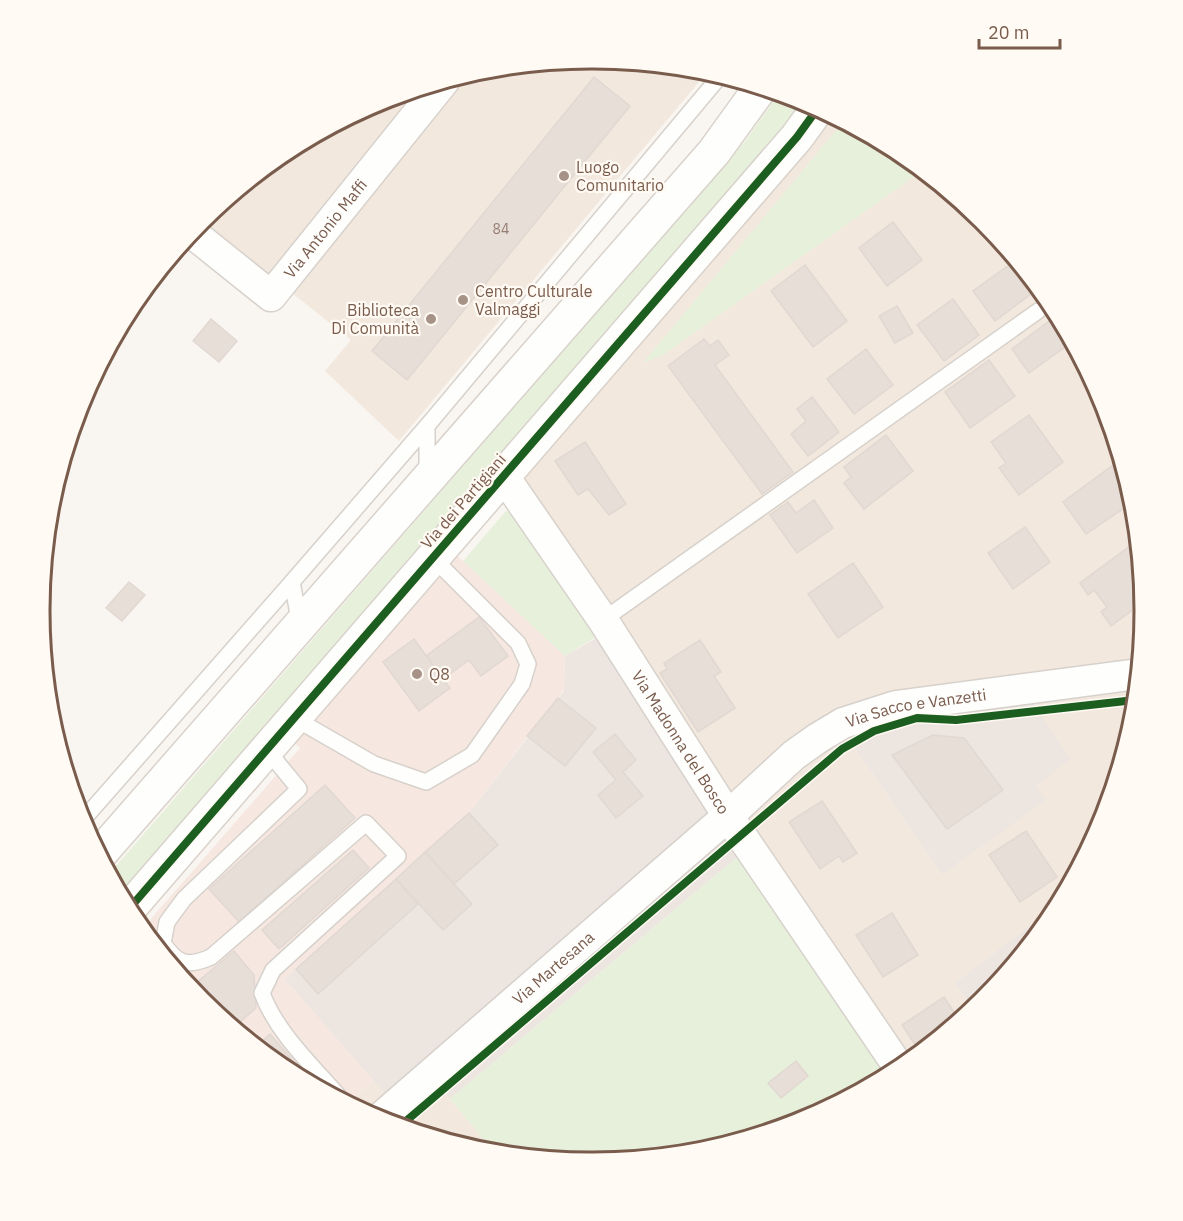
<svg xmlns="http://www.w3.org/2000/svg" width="1183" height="1221" font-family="'IBM Plex Sans',sans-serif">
<rect width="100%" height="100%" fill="#f9f5f0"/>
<!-- residential -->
<g fill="#f2e8de">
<path d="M592,58l116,13 -309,370 -74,-70 26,-31 -150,-120 84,-69 95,-51 104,-31z"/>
<path d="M826,112l73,39 76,63 61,85 7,-5 8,10 51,95 31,104 11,107 -6,59 -228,29 -180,109 -220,-332z"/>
<path d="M1136,688l-3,31 -31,103 -44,82 -103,79 18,26 -68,56 -167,-247 106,-86 98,143 103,-75 -9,-14 -9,-92z"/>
<path d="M422,1068l28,31 46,55 -13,-2 -103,-31 -32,-17 26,-24 14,16z"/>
</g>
<!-- commercial -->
<path fill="#f6e8e1" d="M450,549l115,107 -1,34 -95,123 -184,166 89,101 -26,24 -64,-34 -83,-69 -59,-72 158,-181 -11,-10z"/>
<!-- industrial -->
<g fill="#ede5e0">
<path d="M975,214l7,6 61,74 -7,5z"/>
<path d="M603,634l140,218 -293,247 -28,-31 -34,29 -103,-118 184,-166 95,-122 1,-35z"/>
<path d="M1027,694l43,65 -34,27 10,14 -104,75 -98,-143z"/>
<path d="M1058,904l-7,14 -69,83 -9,8 -18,-26z"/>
</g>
<!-- green -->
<g fill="#e7f0db">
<path d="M779,93l24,7 -12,20 -351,402 -320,372 -11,-20 637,-734z"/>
<path d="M843,122l56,29 23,20 -259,184 -20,8z"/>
<path d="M506,511l10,4 80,122 -31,19 -102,-95z"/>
<path d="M743,852l148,222 -88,47 -104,31 -108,11 -95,-9 -46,-55z"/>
</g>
<!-- building -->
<g fill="#e6ded7" stroke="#e2d8d2" stroke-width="1.5">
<path d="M594,77l36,29 -223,274 -35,-29z"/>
<path d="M317,134l-15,18 -7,-6z"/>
<path d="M893,222l29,38 -35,26 -28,-38z"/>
<path d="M805,265l42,56 -34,26 -42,-56z"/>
<path d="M1009,265l22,29 -36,27 -22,-30z"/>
<path d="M953,299l26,36 -35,26 -27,-36z"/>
<path d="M897,306l16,27 -18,10 -16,-27z"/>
<path d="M1057,315l15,27 -43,31 -17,-24z"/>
<path d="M211,319l26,22 -18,21 -26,-21z"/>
<path d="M704,339l6,7 8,-6 11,15 -14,10 78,107 -31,22 -94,-128z"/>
<path d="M866,349l27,36 -39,29 -27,-35z"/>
<path d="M989,360l26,36 -45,32 -25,-36z"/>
<path d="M812,397l27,35 -31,24 -17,-22 15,-13 -9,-12z"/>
<path d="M1029,415l34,47 -44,33 -20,-27 7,-5 -15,-21z"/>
<path d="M886,435l27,36 -49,38 -20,-26 7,-6 -7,-10z"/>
<path d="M585,442l41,62 -17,11 -21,-26 -10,6 -23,-34z"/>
<path d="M1120,460l13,42 -47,32 -23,-32z"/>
<path d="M814,500l19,28 -36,25 -27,-38 18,-13 8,11z"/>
<path d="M1025,527l25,35 -37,27 -25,-36z"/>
<path d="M1137,541l5,54 -4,3 4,5 -31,23 -10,-14 6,-5 -13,-17 -6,5 -8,-12z"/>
<path d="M853,563l30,44 -45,31 -30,-44z"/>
<path d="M129,582l16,13 -23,26 -16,-13z"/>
<path d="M479,617l29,39 -27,20 -12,-16 -26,19 -17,-23z"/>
<path d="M414,639l36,49 -31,23 -36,-49z"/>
<path d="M700,640l21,32 -7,4 21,32 -37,24 -38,-59 7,-4 -3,-6z"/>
<path d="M558,698l38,30 -31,38 -38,-30z"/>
<path d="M615,734l21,26 -13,12 20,24 -27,22 -18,-23 18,-15 -23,-28z"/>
<path d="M933,735l31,3 39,52 -56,39 -55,-74z"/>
<path d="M325,785l30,33 -116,104 -30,-33z"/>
<path d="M822,801l35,52 -14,9 -4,-6 -19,13 -31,-47z"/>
<path d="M469,813l29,32 -44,39 -29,-32z"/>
<path d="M1026,831l31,46 -37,25 -31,-47z"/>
<path d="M353,850l16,18 -90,81 -17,-19z"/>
<path d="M425,852l47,52 -29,26 -47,-51z"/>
<path d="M396,879l22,25 -100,90 -22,-25z"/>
<path d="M892,913l26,42 -35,22 -27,-42z"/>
<path d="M234,951l20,24 2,33 -23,20 -29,-24 -14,-16z"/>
<path d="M944,997l15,23 -39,32 -18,-27z"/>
<path d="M270,1034l45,52 -31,-16 -28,-23z"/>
<path d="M796,1061l12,15 -27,22 -13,-15z"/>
</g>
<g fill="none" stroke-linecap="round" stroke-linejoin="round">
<!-- lane casing -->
<g stroke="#d7d1cb" stroke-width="18">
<g id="lane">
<path d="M427,475v-49l294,-351"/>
<path d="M603,620l435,-309"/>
<path d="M300,624l-8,-42 135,-156"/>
<path d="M294,718l80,46 52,18 46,-27 50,-71 6,-20 -10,-21 -86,-86"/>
<path d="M267,750l32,39 -115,110 -17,23 -4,21c15,22 25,24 48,14l155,-134 32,33 -125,114 -11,23c15,41 53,75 81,108"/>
<path d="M81,822l211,-240"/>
</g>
</g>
<!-- street casing -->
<g stroke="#d7d1cb" stroke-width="33">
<g id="street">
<path id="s1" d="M191,232l80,64 173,-215"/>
<path id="s2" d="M503,475l100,145 125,196 172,253"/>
<path id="s3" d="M378,1120l350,-304 66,-61 24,-17 25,-15 53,-17 242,-32"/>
</g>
</g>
<!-- secondary casing -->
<g stroke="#d9d2cb" stroke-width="36">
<g id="secondary">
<path d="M99,855l615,-703 47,-65"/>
<path d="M128,910l669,-773 21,-29"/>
</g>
</g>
<!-- lane -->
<use href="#lane" stroke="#fefefd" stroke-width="15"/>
<!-- street -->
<use href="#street" stroke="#fefefd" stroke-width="30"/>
<!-- secondary -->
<use href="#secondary" stroke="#fefefd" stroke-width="33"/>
<!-- cycleway casing -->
<g stroke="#fffaf3" stroke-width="11">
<g id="cycleway">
<path d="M128,910l669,-773 21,-29"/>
<path d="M399,1127l443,-378 32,-18 43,-13 39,2 179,-20"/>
</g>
</g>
<!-- cycleway -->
<use href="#cycleway" stroke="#1b5e20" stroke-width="8"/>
</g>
<!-- markers -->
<g fill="#a69286" stroke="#fffaf3" stroke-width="2">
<circle cx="564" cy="176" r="6"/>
<circle cx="463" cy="300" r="6"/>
<circle cx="431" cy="319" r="6"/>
<circle cx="417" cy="674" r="6"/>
</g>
<g text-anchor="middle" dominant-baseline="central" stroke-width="4.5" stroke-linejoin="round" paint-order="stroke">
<!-- number labels -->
<g font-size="14" fill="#977e72">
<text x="501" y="229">84</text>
</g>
<!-- poi labels -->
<g font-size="16" fill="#7a5c4d" stroke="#fffaf3" text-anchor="start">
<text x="576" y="167">Luogo<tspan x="576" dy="18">Comunitario</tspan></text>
<text x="475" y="291">Centro Culturale<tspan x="475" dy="18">Valmaggi</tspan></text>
<text x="419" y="310" text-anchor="end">Biblioteca<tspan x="419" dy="18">Di Comunità</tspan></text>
<text x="429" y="674">Q8</text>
</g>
<!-- street labels -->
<g font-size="16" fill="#7a5c4d" stroke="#fffaf3">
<text stroke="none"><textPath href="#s1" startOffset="189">Via Antonio Maffi</textPath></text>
<text transform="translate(463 501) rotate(-49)">Via dei Partigiani</text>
<text stroke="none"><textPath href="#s3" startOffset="687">Via Sacco e Vanzetti</textPath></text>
<text stroke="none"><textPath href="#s2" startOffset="321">Via Madonna del Bosco</textPath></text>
<text stroke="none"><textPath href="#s3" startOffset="232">Via Martesana</textPath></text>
</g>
</g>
<!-- crop -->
<path d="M0 0H1183V1221H0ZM591 69H593A541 541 0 0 1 1134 610V611A541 541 0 0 1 593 1152H591A541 541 0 0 1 50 611V610A541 541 0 0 1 591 69Z" fill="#fffaf3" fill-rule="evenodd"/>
<path fill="none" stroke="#7a5c4d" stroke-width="3" d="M591 69H593A541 541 0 0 1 1134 610V611A541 541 0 0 1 593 1152H591A541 541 0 0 1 50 611V610A541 541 0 0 1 591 69Z"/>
<!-- scale -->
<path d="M979 39v9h81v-9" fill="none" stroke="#7a5c4d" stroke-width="3"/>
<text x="988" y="39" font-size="18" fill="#7a5c4d" stroke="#fffaf3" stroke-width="4.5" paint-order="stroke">20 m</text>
</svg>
